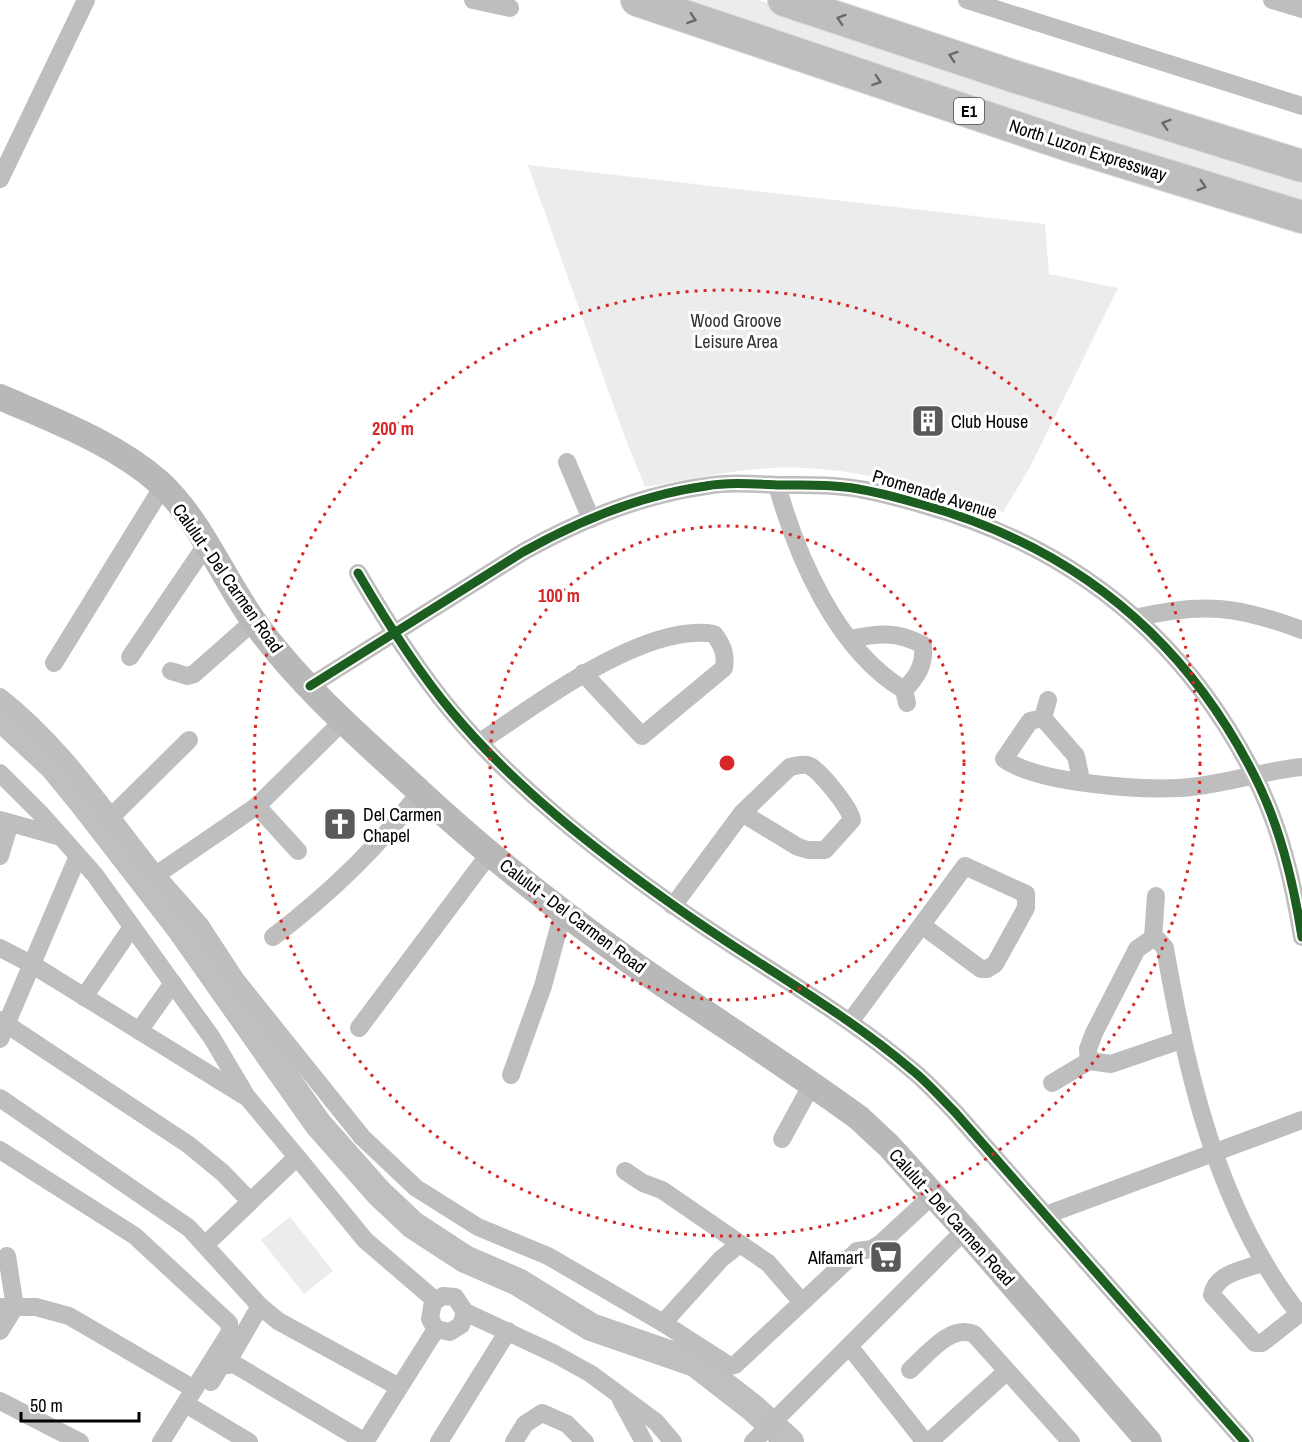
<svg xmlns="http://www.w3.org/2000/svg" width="1302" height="1442" font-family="'Archivo Narrow',sans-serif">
<rect width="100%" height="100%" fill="#fff"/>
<!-- green -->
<g fill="#ececec">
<path d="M658,0h100l544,176v33z"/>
<path d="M528,165l517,59 4,50 69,14 -89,181 -26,43c-78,-24 -162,-51 -245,-43 -38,3 -76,12 -113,18l-21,-52z"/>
<path d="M290,1217l43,54 -29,23 -43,-54z"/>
</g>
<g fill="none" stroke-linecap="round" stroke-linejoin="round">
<!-- river -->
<path stroke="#bfbfbf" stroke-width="28" d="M0,717l53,49 31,38 96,124 138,196 61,69 34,32 52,34 53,23 73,45 104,36 58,45 37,34"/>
<!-- highway casing -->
<g stroke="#dbdbdb" stroke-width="34">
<g id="highway">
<path d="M637,0l431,145 234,72"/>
<path d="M784,0l232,77 286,89"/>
</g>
</g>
<!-- street -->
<g stroke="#bebebe" stroke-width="18">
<path d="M473,0l37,8"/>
<path d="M967,0l335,106"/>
<path d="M1272,0l30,9"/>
<path d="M0,179l86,-179"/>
<path d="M567,462l24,57"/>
<path d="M777,485c20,72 60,165 127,205l3,13"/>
<path d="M358,573c28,48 58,96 94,139 62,74 142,137 221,193 79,57 165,102 239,165 15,12 28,27 42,41l291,331"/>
<path d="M1135,618c67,-16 103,-12 167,12"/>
<path d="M850,639c28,-6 47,-8 73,6"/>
<path d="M130,657l76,-112"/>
<path d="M54,663l109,-177"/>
<path d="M171,671l16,5 7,-2 60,-53"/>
<path d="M310,686l213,-134c57,-32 118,-57 183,-66 24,-4 48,-2 72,-1 22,0 45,-1 67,2 27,3 50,10 75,17 150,41 263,131 334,271 26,51 39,106 48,162"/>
<path d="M904,690c13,-13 21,-25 19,-45"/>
<path d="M0,697c62,48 107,117 156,178l101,-69 87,-86"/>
<path d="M1048,700l-5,18 -13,3 -26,38c33,24 133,31 175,29 41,-2 82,-17 123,-21"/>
<path d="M1043,718l33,38 5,24"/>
<path d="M480,742c57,-38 165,-120 234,-108 9,12 12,20 10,34l-82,68 -59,-63"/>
<path d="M0,773l40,40 55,62 117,163 35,59 50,60"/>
<path d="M257,806l41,45"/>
<path d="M110,818l79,-78"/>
<path d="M0,820l61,17"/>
<path d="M0,856l10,-33"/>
<path d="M156,875l44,50 36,55 126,157 54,51 62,39 70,29 115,67 67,43 5,-1 122,-114 15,-2 8,-5 53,-49"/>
<path d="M673,906l69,-93 48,-46c6,-1 14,-4 20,-1 11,6 40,42 42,54l-27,30h-17l-10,-3 -56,-34"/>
<path d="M273,937c55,-42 105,-89 147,-145"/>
<path d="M1153,938l5,2 7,8c22,128 53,262 134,366l-37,29h-7l-43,-48c4,-22 31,-25 50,-32"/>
<path d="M1153,938l3,-42"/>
<path d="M0,948l33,17 210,130"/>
<path d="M84,997l48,-70"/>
<path d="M0,1020l189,125 34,28 27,28"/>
<path d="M850,1022l115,-156 61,28v14l-31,56 -8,5h-6l-58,-43"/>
<path d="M359,1028l131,-175"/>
<path d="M139,1031l34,-48"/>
<path d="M0,1039l78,-183"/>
<path d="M1089,1061l-1,-12 6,-16 43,-84 16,-11"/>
<path d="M511,1075l32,-89 20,-74"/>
<path d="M1052,1083l37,-22 22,3 70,-24"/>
<path d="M0,1098l189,130 71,78 18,15 121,66"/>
<path d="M782,1139l30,-55"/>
<path d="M0,1150l135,86 94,87 1,9 -69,110"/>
<path d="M625,1171l18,12 19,7 106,73 33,38"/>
<path d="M1046,1215l256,-95"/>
<path d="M205,1245l92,-88 68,83 71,61"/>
<path d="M0,1307h36l33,9 125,73"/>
<path d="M465,1312l-4,13 -11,7 -14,-3 -6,-10 3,-17 10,-6 12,1 10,15 90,42 36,20 65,48 17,20"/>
<path d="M663,1323l58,-64 19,-15"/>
<path d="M0,1331l15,-24 -8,-51"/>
<path d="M849,1346l76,96"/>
<path d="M227,1363l33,-57"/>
<path d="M910,1370c17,-15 40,-46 64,-36l97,108"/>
<path d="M211,1382l10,-16 13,-2 131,78"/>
<path d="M621,1400l23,42"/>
<path d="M0,1401l80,41"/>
<path d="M194,1409l55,33"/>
<path d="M365,1442l71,-113"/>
<path d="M439,1442l69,-111"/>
<path d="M514,1442l11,-18 17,-11 25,11 18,18"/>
<path d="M753,1442l212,-212"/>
<path d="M929,1442l77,-70"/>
</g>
<!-- secondary -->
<path stroke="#b8b8b8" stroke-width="26" d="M0,397c55,24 115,46 160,86 40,37 62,93 93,137 45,64 109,119 167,172 68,63 141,121 218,175 73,51 149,98 221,151l30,28 76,84 184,212"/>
<!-- highway -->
<use href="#highway" stroke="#bebebe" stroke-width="32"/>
<!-- cycleway casing -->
<g stroke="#fff" stroke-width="13">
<g id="cycleway">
<path d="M358,573c28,48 58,96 94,139 62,74 142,137 221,193 79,57 165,102 239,165 15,12 28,27 42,41l291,331"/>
<path d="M310,686l213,-134c57,-32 118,-57 183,-66 24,-4 48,-2 72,-1 22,0 45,-1 67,2 27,3 50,10 75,17 150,41 263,131 334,271 26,51 39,106 48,162"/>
</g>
</g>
<!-- cycleway -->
<use href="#cycleway" stroke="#1b5e20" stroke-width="9"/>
</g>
<!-- one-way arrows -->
<defs><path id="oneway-chevron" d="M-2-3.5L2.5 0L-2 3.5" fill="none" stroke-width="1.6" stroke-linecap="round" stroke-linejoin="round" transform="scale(1.5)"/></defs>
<g stroke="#686868">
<use href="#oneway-chevron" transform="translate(692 19) rotate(19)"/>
<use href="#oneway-chevron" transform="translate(841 19) rotate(-162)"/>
<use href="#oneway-chevron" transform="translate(953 56) rotate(-162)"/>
<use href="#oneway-chevron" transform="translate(877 81) rotate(19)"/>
<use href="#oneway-chevron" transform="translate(1166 124) rotate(-163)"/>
<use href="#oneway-chevron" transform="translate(1202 186) rotate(17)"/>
</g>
<!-- distance rings -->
<g fill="none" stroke="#d62828" stroke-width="3" stroke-dasharray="3 6">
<circle cx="727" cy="763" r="237"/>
<circle cx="727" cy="763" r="473"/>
</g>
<!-- icons -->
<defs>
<g id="building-square" transform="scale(1.725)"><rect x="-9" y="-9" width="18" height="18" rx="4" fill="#595959" stroke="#fff"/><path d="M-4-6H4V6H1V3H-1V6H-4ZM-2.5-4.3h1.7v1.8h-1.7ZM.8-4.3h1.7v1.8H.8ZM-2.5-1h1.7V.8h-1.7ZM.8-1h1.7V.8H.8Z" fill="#fff"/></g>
<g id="church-square" transform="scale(1.725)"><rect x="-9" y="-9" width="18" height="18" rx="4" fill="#595959" stroke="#fff"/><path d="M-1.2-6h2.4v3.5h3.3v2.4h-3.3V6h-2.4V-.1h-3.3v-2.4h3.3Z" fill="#fff"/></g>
<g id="supermarket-square" transform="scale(1.725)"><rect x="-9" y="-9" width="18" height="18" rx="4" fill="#595959" stroke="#fff"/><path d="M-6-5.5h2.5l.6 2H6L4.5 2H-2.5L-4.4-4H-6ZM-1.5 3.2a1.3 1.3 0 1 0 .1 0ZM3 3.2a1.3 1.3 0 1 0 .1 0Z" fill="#fff"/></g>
</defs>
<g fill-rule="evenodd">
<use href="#building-square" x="928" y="421"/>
<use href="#church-square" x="340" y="824"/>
<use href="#supermarket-square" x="886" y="1257"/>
</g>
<g text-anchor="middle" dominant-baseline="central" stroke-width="6" stroke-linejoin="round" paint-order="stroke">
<!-- shield labels -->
<rect fill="#fff" stroke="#4c4c4c" stroke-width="1.5" x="954" y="98" width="30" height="26" rx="4.5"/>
<g font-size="16" font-weight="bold" fill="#000">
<text x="969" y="111">E1</text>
</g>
<!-- street labels -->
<g font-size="18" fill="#000" stroke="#fff">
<text transform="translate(1088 150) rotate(18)">North Luzon Expressway</text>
<text transform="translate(935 494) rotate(17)">Promenade Avenue</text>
<text transform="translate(228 578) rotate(55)">Calulut - Del Carmen Road</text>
<text transform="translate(573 916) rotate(37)">Calulut - Del Carmen Road</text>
<text transform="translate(952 1217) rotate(48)">Calulut - Del Carmen Road</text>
</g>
<!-- park labels -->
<g font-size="18" fill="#333" stroke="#fff">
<text x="736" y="320">Wood Groove<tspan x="736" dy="21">Leisure Area</tspan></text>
</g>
<!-- poi labels -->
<g font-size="18" fill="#000" stroke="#fff" text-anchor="start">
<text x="951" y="421">Club House</text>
<text x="363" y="814">Del Carmen<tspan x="363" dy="21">Chapel</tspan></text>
<text x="863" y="1257" text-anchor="end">Alfamart</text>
</g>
</g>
<circle cx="727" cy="763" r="9" fill="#d62828" stroke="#fff" stroke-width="3"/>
<g font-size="18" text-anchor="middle" font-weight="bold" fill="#d62828" stroke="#fff" stroke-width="6" stroke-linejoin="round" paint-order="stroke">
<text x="393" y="435">200 m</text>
<text x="559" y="602">100 m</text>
</g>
<!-- scale -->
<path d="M21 1412v9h118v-9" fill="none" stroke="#000000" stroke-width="3"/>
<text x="30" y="1412" font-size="18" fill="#000000" stroke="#ffffff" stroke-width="4.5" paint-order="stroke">50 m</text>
</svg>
